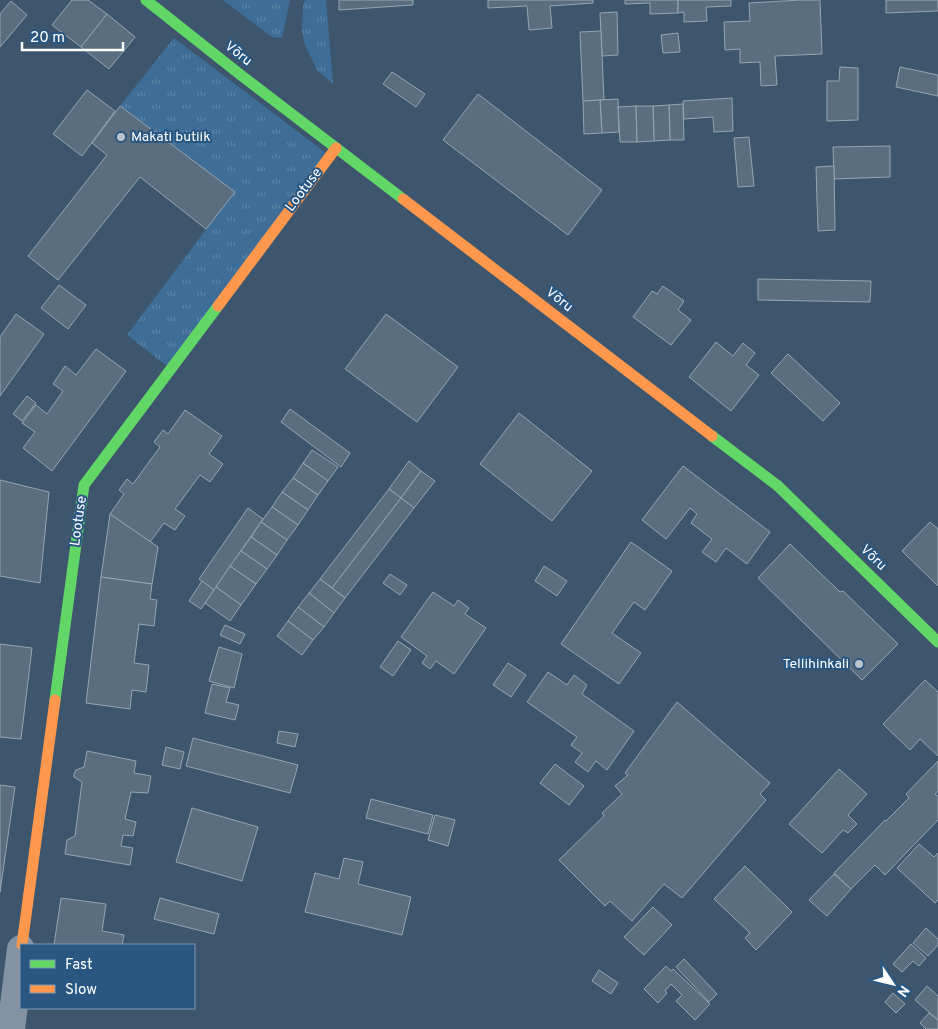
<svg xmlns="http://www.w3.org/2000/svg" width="938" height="1029" font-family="Overpass,sans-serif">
<defs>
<pattern id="grass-tufts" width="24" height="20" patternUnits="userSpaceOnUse" patternTransform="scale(1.25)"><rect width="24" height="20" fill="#3e6d97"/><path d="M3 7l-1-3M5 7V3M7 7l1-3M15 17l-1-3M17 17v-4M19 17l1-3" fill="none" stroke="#5b83a7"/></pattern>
</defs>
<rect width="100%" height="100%" fill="#3d566d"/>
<!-- grass -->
<g fill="url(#grass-tufts)">
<path d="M223,0h67l-8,38 -10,-1z"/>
<path d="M305,0h21l7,84 -16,-14 -12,-25 -3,-13 1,-27z"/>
<path d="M174,38l152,115 -158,214 -41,-32 107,-143 -114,-86z"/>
</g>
<!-- building -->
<g fill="#5a6e80" stroke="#96a5b2">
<path d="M72,0h16l19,14 -26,33 -29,-22z"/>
<path d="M339,0h74v5l-74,5z"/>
<path d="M488,0h105v3l-43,3 2,22 -23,2 -2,-24 -39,2z"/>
<path d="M625,0h53v13l-28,1v-11l-25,1z"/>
<path d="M678,0h53v6l-25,1 1,14 -23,1v-10l-6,1z"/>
<path d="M801,0h19l2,54 -47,2 2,29 -16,1 -1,-24 -20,1v-14l-15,1 -1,-28 26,-1 -1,-18z"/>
<path d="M886,0h52v11l-52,2z"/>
<path d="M11,1l16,14 -27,32v-33z"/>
<path d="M617,12l1,43 -16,1 -2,-43z"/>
<path d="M107,14l28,23 -26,32 -28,-22z"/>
<path d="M601,31l3,69 -21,1 -3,-69z"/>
<path d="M678,33l2,19 -17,1 -2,-18z"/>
<path d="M840,67l18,1v52l-31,1v-40h12z"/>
<path d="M900,67l38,8v21l-42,-9z"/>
<path d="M392,72l33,22 -9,13 -33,-23z"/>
<path d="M87,90l28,21 -33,45 -29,-22z"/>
<path d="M478,94l124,96 -34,45 -125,-95z"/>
<path d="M732,98l1,33 -19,1 -1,-15 -29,2 -1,-18z"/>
<path d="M618,99l1,33 -17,1 -2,-33z"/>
<path d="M600,100l2,33 -18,1 -1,-33z"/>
<path d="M683,104l1,36h-14l-1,-35z"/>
<path d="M669,105l1,35 -16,1 -1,-35z"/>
<path d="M120,106l115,86 -29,37 -66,-52 -82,103 -30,-24 79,-101 -15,-12z"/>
<path d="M636,106l1,36h-17l-2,-35z"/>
<path d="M636,106h17l1,35 -17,1z"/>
<path d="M749,137l5,49 -16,1 -4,-49z"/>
<path d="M890,146v31l-56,2 -1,-32z"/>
<path d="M834,166l1,64 -17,1 -2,-64z"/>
<path d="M758,279l113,2 -1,21 -112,-2z"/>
<path d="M59,285l27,20 -18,24 -27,-21z"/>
<path d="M663,286l21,15 -6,9 13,10 -20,25 -38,-28 19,-26 5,3z"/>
<path d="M16,314l28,20 -44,62v-59z"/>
<path d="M386,314l72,53 -41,55 -72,-53z"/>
<path d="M716,342l17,14 10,-13 12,10 -9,12 13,10 -28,36 -42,-34z"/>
<path d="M96,349l30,22 -74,100 -29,-23 12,-16 -13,-9 14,-18 11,9 16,-23 -10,-7 12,-18 11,9z"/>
<path d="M788,354l52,49 -17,18 -52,-48z"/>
<path d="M27,396l9,7 -14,18 -9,-7z"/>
<path d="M290,409l60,44 -9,14 -60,-45z"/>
<path d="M185,410l37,26 -13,18 14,10 -13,18 -10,-7 -25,34 10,7 -10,14 -11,-7 -14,19 -40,-28 14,-20 -5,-4 8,-11 6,5 27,-37 -6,-5 9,-12 5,4z"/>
<path d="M519,413l73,58 -40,50 -72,-57z"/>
<path d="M312,450l26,17 -10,14 -25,-18z"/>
<path d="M409,461l12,10 -20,27 -12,-9z"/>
<path d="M303,463l25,18 -10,14 -25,-17z"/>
<path d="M683,466l87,66 -23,32 -21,-16 -10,14 -14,-10 10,-13 -21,-16 6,-9 -7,-6 -24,31 -24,-19z"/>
<path d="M421,471l14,10 -21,27 -13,-10z"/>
<path d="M293,478l25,17 -10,15 -26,-18z"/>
<path d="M0,480l49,12 -9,91 -40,-7z"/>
<path d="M389,489l12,9 -69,90 -12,-9z"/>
<path d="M282,492l26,18 -10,15 -26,-18z"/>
<path d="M401,498l13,10 -69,90 -13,-10z"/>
<path d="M272,507l26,18 -11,15 -26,-18z"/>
<path d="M248,508l15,11 -49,71 -15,-11z"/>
<path d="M110,514l48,33 -6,37 -51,-7z"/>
<path d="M261,522l26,18 -10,15 -26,-18z"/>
<path d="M930,522l8,7v57l-36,-35z"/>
<path d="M251,537l26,18 -10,14 -26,-18z"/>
<path d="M631,542l41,29 -27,39 -11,-8 -22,31 29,20 -22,31 -58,-40z"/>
<path d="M790,544l50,48 3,-1 55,53 -36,36 -104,-102z"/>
<path d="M241,551l26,18 -11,15 -26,-18z"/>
<path d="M230,566l26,18 -15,21 -25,-18z"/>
<path d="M544,566l23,15 -10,15 -22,-15z"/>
<path d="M390,574l17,11 -7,10 -17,-12z"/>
<path d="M101,577l51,7 -2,15 7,1 -3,26 -15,-2 -5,39 15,2 -3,27 -14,-2 -2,19 -44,-6z"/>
<path d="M320,579l25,19 -11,15 -25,-20z"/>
<path d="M202,581l12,9 -13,19 -12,-8z"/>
<path d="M216,587l25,18 -11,16 -25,-18z"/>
<path d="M433,592l21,14 4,-6 11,8 -4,6 21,14 -32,46 -18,-13 -6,8 -8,-6 5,-7 -26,-19z"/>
<path d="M309,593l25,20 -10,14 -26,-20z"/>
<path d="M298,607l26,20 -11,13 -25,-19z"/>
<path d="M288,621l25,19 -11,15 -25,-19z"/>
<path d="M225,625l20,9 -5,10 -20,-9z"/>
<path d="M398,641l13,9 -18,26 -13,-9z"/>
<path d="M0,644l32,4 -11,91 -21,-2z"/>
<path d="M219,647l23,7 -8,34 -25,-7z"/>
<path d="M508,663l18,12 -15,22 -18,-12z"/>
<path d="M548,672l19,13 7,-10 13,10 -5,9 52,37 -27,39 -11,-9 -8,11 -13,-10 7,-9 -11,-8 6,-8 -50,-35z"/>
<path d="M925,680l13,12v64l-18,-17 -10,11 -27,-26z"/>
<path d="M212,684l18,4 -4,14 13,3 -4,15 -30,-7z"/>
<path d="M677,702l93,81 -10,11 6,6 -84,98 -18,-14 -32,37 -22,-20 -5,5 -46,-46 45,-44 -2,-3 20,-19 -7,-8 13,-11 -3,-2z"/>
<path d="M279,731l19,3 -3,13 -18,-4z"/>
<path d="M193,738l105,27 -8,28 -104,-27z"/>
<path d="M166,747l18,5 -4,17 -18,-4z"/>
<path d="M87,751l49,10 -2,12 17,3 -3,17 -17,-1 -6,27 11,3 -3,14 -10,-1 -2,11 12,2 -3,17 -65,-11 2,-14 8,-4 7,-54 -8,-5v-3l2,-4 8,-3z"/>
<path d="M938,761v30l-3,3 3,2v24l-53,55 -10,-10 -24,24 -17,-16 51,-53 1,1 23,-23 -3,-4z"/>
<path d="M555,764l29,22 -15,19 -29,-22z"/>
<path d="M839,769l28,25 -19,21 9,9 -9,9 -5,-3 -21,23 -33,-29z"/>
<path d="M0,785l15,2 -15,105z"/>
<path d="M371,799l62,16 -5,19 -62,-16z"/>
<path d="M192,808l66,19 -16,54 -66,-19z"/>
<path d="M435,815l20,5 -7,26 -20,-6z"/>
<path d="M919,844l15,13 4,-4v47l-3,3 -38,-35z"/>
<path d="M344,858l19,4 -5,22 53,13 -9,38 -97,-23 10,-39 24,6z"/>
<path d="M745,866l47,46 -36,38 -11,-12 5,-5 -36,-34z"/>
<path d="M834,874l17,15 -24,27 -18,-16z"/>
<path d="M61,898l45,6 -4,27 22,4 -2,10h-68z"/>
<path d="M160,898l59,16 -5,20 -60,-15z"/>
<path d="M653,907l19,18 -28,30 -20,-18z"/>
<path d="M926,928l12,11v6l-10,11 -15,-13z"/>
<path d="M911,944l15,14 -7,8 -6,-5 -11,11 -9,-8z"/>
<path d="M684,959l33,35 -8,8 -33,-35z"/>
<path d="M666,966l5,5 2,-2 37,35 -15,16 -19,-19 6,-6 -11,-11 -6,7 2,2 -9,10 -14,-14z"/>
<path d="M599,970l19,13 -7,11 -19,-13z"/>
<path d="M927,986l11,10v24l-23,-20z"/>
<path d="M893,993l12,11 -9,9 -11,-11z"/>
<path d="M929,1013l9,7v9h-12l-6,-6z"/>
</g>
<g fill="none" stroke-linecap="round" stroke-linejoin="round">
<!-- street -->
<path stroke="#8393a3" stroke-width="28" d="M11,1029l10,-80"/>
<!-- fast -->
<g stroke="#63d668" stroke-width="11">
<path d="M146,0l96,76 161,123"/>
<path d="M712,436l66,50 160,156"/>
<path d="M55,700l29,-215 134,-179"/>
</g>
<!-- slow -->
<g stroke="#ff974d" stroke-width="11">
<path d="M403,199l309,237"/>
<path d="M218,306l118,-158"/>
<path d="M22,945l33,-245"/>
</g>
</g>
<!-- markers -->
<g fill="#bbc4cc" stroke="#295781" stroke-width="2">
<circle cx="121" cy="137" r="5"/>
<circle cx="859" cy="664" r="5"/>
</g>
<g text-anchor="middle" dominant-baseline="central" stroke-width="4" stroke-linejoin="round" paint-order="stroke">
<!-- street labels -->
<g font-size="14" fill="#fff" stroke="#295781">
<text transform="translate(238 54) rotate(38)">Võru</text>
<text transform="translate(304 190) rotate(-53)">Lootuse</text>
<text transform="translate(559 300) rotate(38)">Võru</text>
<text transform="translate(79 521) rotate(-82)">Lootuse</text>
<text transform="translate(873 558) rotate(44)">Võru</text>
</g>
<!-- poi labels -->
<g font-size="14" fill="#fff" stroke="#295781" text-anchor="start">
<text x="131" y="137">Makati butiik</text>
<text x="849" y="664" text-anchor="end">Tellihinkali</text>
</g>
</g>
<!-- legend -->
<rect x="20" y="944" width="175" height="65" fill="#295781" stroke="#7f9ab3"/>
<rect x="30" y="960" width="25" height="8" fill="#63d668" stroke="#7f9ab3"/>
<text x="65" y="969" font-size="15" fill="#ffffff">Fast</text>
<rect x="30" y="985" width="25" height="8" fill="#ff974d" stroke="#7f9ab3"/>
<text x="65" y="994" font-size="15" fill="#ffffff">Slow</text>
<!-- north arrow -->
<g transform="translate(893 984) rotate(125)" stroke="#295781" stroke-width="4" paint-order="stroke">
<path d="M0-4L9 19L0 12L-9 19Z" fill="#ffffff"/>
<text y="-8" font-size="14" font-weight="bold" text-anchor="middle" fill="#ffffff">N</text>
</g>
<!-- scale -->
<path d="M22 42v8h101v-8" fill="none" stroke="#ffffff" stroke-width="2.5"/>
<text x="30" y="42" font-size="15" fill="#ffffff" stroke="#295781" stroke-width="4" paint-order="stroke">20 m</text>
</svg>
